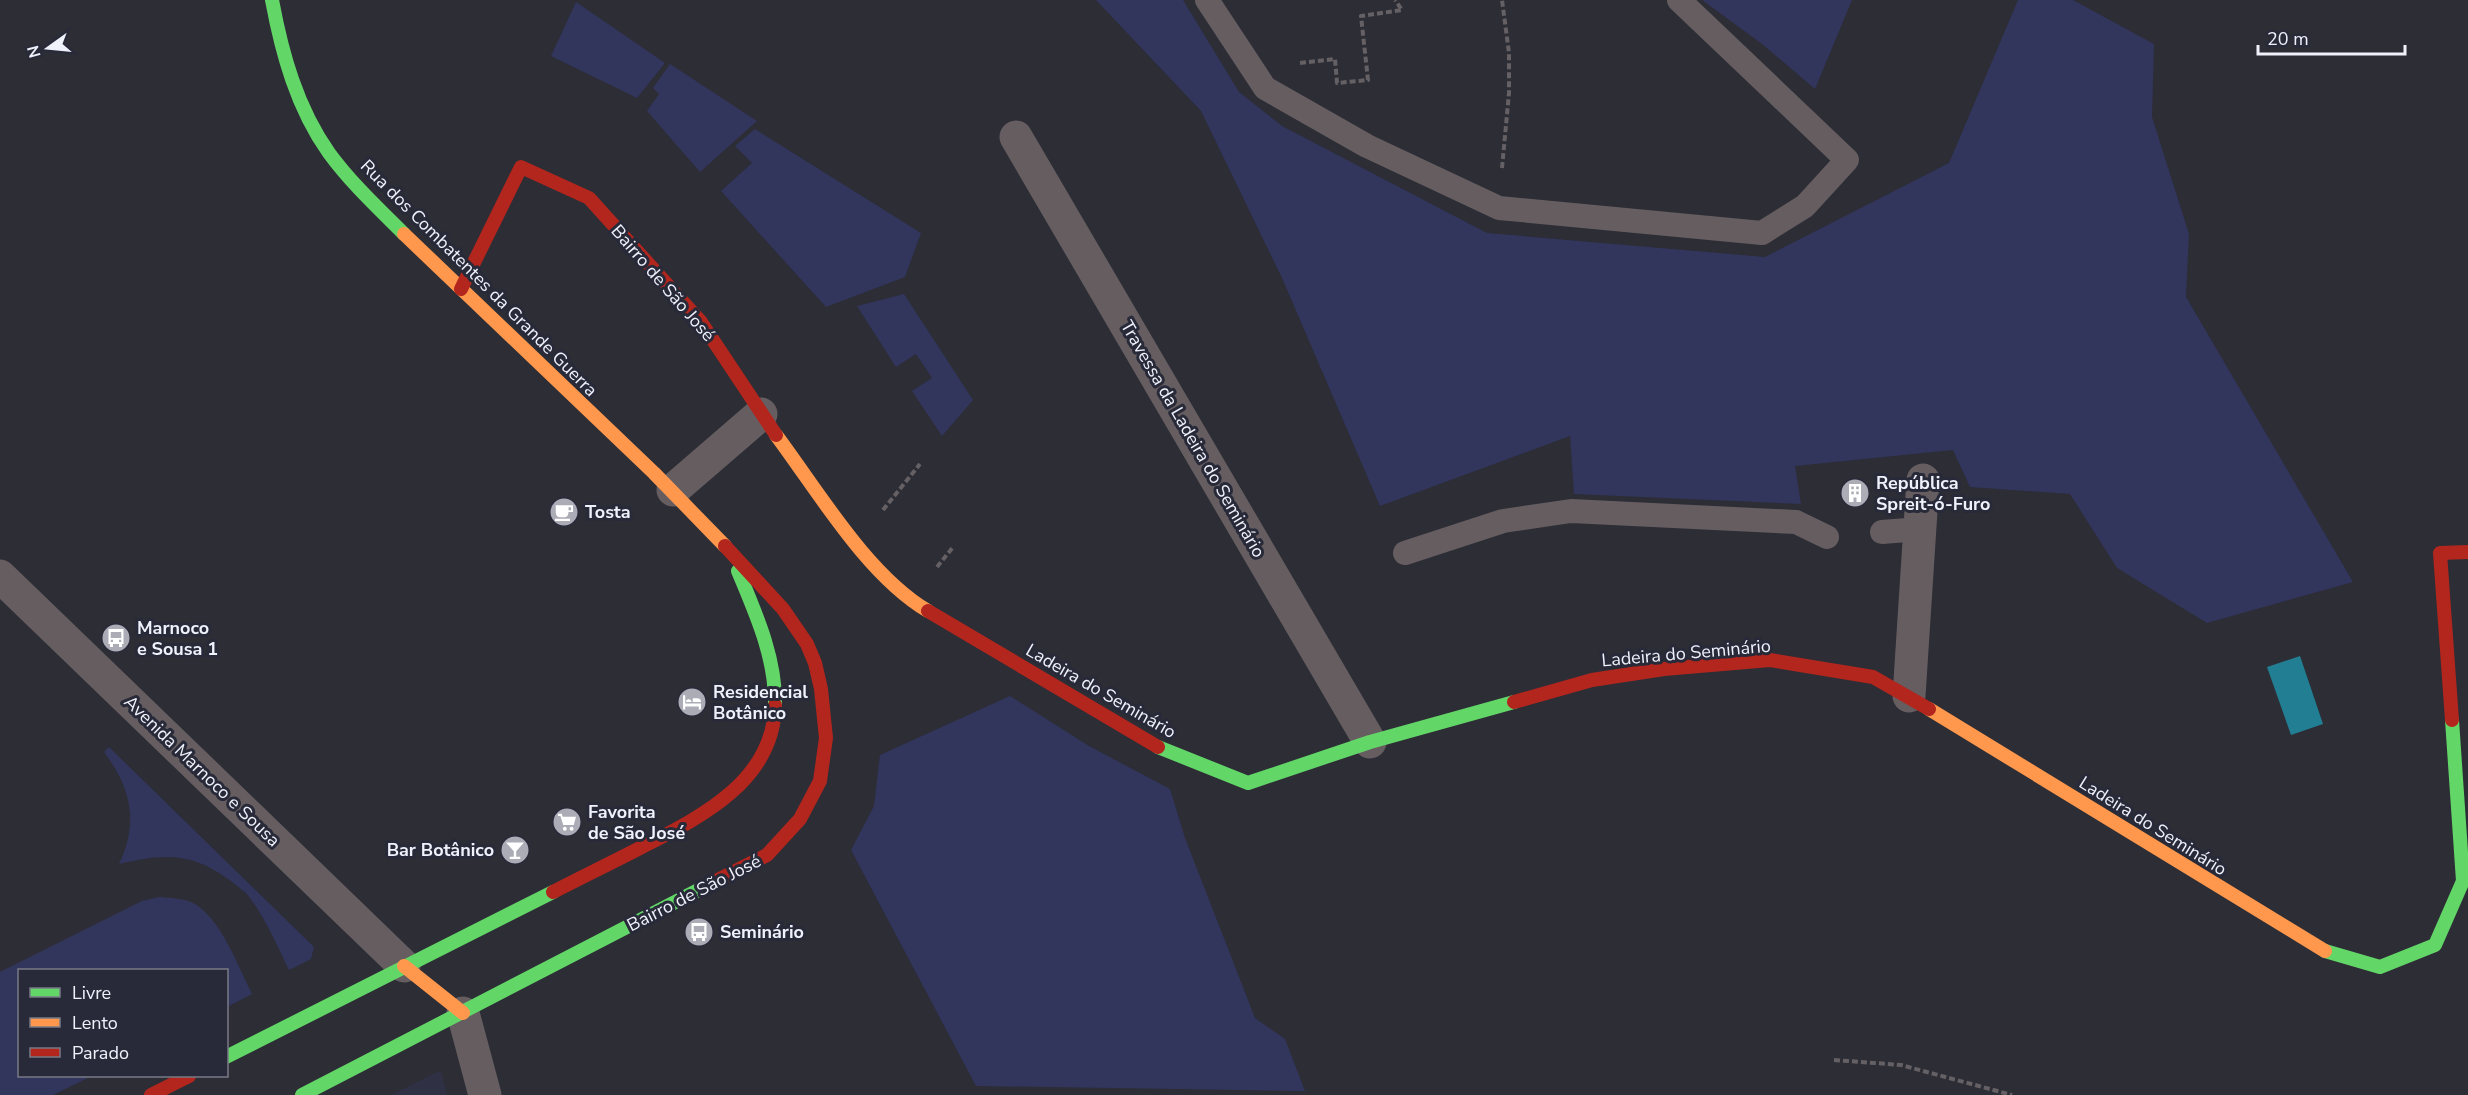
<svg xmlns="http://www.w3.org/2000/svg" width="2468" height="1095" font-family="'Nunito Sans',sans-serif">
<rect width="100%" height="100%" fill="#2c2d35"/>
<!-- built -->
<path fill="#2f3044" d="M441,1070l6,25h-56z"/>
<!-- green -->
<g fill="#32355c">
<path d="M1096,0h87l56,92 43,34 205,107 278,24 184,-94 69,-163h55l81,44 -2,73 37,117 -3,63 167,285 -146,41 -90,-55 -47,-74 -100,-7 -17,-37 -158,16 6,38 -227,-10 -4,-58 -190,70 -98,-228 -81,-167z"/>
<path d="M1702,0h150l-37,89 -53,-45z"/>
<path d="M576,2l89,61 -28,35 -86,-42z"/>
<path d="M670,64l87,57 -57,51 -53,-61 12,-17 -6,-6z"/>
<path d="M755,129l166,104 -16,44 -79,30 -105,-116 31,-28 -17,-17z"/>
<path d="M904,294l69,106 -31,36 -30,-45 20,-13 -16,-24 -20,13 -39,-61z"/>
<path d="M1010,696l79,50 81,43 15,49 70,180 30,21 20,52 -329,-5 -125,-236 23,-44 6,-51z"/>
<path d="M109,747l205,200 -3,12 -22,11c-12,-24 -23,-51 -40,-73 -4,-6 -11,-10 -17,-15 -39,-30 -67,-29 -113,-18 20,-42 12,-76 -15,-112z"/>
<path d="M159,897c12,1 26,1 36,7 27,17 43,62 57,90l-25,13 -1,-37h-206v106h72l-39,19h-53v-123l142,-71z"/>
</g>
<!-- water -->
<path fill="#227f93" d="M2300,656l23,68 -32,11 -24,-68z"/>
<g fill="none" stroke-linecap="round" stroke-linejoin="round">
<!-- path -->
<g stroke="#656064" stroke-width="4" stroke-dasharray="6 3" stroke-linecap="butt">
<path d="M1300,63l35,-4 2,24 31,-3 -7,-64 41,-6 -7,-10"/>
<path d="M1502,168l7,-75v-40l-7,-53"/>
<path d="M883,510l37,-46"/>
<path d="M937,567l17,-21"/>
<path d="M1834,1060l67,5 111,30"/>
</g>
<!-- lane -->
<g stroke="#655d60" stroke-width="24">
<path d="M1207,0l58,88 102,58 132,62 263,25 43,-27 42,-46 -168,-160"/>
<path d="M1882,532l38,-3"/>
<path d="M1405,553l98,-32 68,-10 225,11 31,15"/>
</g>
<!-- street -->
<g stroke="#655d60" stroke-width="33">
<path d="M1016,137l354,605"/>
<path d="M673,490l88,-76"/>
<path d="M0,576l404,390"/>
<path d="M1909,696l14,-216"/>
<path d="M463,1013l22,82"/>
</g>
<!-- fast -->
<g stroke="#63d668" stroke-width="14">
<path d="M272,0c10,54 25,108 57,153 22,30 49,55 75,81"/>
<path d="M738,571c18,43 38,87 37,134"/>
<path d="M1158,747l90,36 122,-41 144,-40"/>
<path d="M2325,951l55,16 55,-22 28,-64 -11,-161"/>
<path d="M226,1057l327,-165"/>
<path d="M302,1095l408,-211"/>
</g>
<!-- slow -->
<g stroke="#ff974d" stroke-width="14">
<path d="M404,234l250,239 71,73"/>
<path d="M776,435c42,56 91,140 152,176"/>
<path d="M1929,709l396,242"/>
<path d="M404,966l59,47"/>
</g>
<!-- jam -->
<g stroke="#b3261e" stroke-width="14">
<path d="M461,289l60,-122 68,31 112,124 75,113"/>
<path d="M928,611l230,136"/>
<path d="M1514,702l78,-22 72,-11 106,-9 103,17 56,32"/>
<path d="M2452,720l-12,-167 28,-1"/>
<path d="M710,884l57,-29 33,-36 20,-38 6,-43 -5,-49 -6,-26 -8,-19 -24,-35 -58,-63"/>
<path d="M553,892c29,-15 58,-29 87,-44 59,-30 134,-66 135,-143"/>
<path d="M151,1095l38,-19"/>
</g>
</g>
<!-- icons -->
<defs>
<g id="building-disc" transform="scale(1.5)"><circle r="9.5" fill="#abacb6" stroke="#282a39"/><path d="M-4-6H4V6H1V3H-1V6H-4ZM-2.5-4.3h1.7v1.8h-1.7ZM.8-4.3h1.7v1.8H.8ZM-2.5-1h1.7V.8h-1.7ZM.8-1h1.7V.8H.8Z" fill="#fff"/></g>
<g id="cafe-disc" transform="scale(1.5)"><circle r="9.5" fill="#abacb6" stroke="#282a39"/><path d="M-5.5-4.5H6V0H3Q3 3.5 0 3.5H-2.5Q-5.5 3.5-5.5 0ZM3-3.2v2h1.7v-2ZM-6 4.5H4V6H-6Z" fill="#fff"/></g>
<g id="bus-disc" transform="scale(1.5)"><circle r="9.5" fill="#abacb6" stroke="#282a39"/><path d="M-5-6H5V4H4V6H2V4H-2V6H-4V4H-5ZM-3.5-4V0h7V-4ZM-3.5 1.2v1.5H-2V1.2ZM2 1.2v1.5H3.5V1.2Z" fill="#fff"/></g>
<g id="hotel-disc" transform="scale(1.5)"><circle r="9.5" fill="#abacb6" stroke="#282a39"/><path d="M-6-4.5h1.5V1H6V5H4.5V3h-9V5H-6ZM-4 0a1.8 1.8 0 1 1 3.6 0ZM.5 0V-2.5h3Q6-2.5 6 0Z" fill="#fff"/></g>
<g id="supermarket-disc" transform="scale(1.5)"><circle r="9.5" fill="#abacb6" stroke="#282a39"/><path d="M-6-5.5h2.5l.6 2H6L4.5 2H-2.5L-4.4-4H-6ZM-1.5 3.2a1.3 1.3 0 1 0 .1 0ZM3 3.2a1.3 1.3 0 1 0 .1 0Z" fill="#fff"/></g>
<g id="bar-disc" transform="scale(1.5)"><circle r="9.5" fill="#abacb6" stroke="#282a39"/><path d="M-6-5H6L.8 .8V4.5H3.5V6h-7V4.5H-.8V.8Z" fill="#fff"/></g>
</defs>
<g fill-rule="evenodd">
<use href="#building-disc" x="1855" y="493"/>
<use href="#cafe-disc" x="564" y="512"/>
<use href="#bus-disc" x="116" y="638"/>
<use href="#hotel-disc" x="692" y="702"/>
<use href="#supermarket-disc" x="567" y="822"/>
<use href="#bar-disc" x="515" y="850"/>
<use href="#bus-disc" x="699" y="932"/>
</g>
<g text-anchor="middle" dominant-baseline="central" stroke-width="6" stroke-linejoin="round" paint-order="stroke">
<!-- street labels -->
<g font-size="18" fill="#eff1fb" stroke="#282a39">
<text transform="translate(479 278) rotate(45)">Rua dos Combatentes da Grande Guerra</text>
<text transform="translate(663 283) rotate(49)">Bairro de São José</text>
<text transform="translate(1193 439) rotate(60)">Travessa da Ladeira do Seminário</text>
<text transform="translate(1686 653) rotate(-5)">Ladeira do Seminário</text>
<text transform="translate(1101 691) rotate(30)">Ladeira do Seminário</text>
<text transform="translate(202 771) rotate(44)">Avenida Marnoco e Sousa</text>
<text transform="translate(2153 826) rotate(32)">Ladeira do Seminário</text>
<text transform="translate(694 893) rotate(-27)">Bairro de São José</text>
</g>
<!-- poi labels -->
<g font-size="18" font-weight="bold" fill="#eff1fb" stroke="#282a39" text-anchor="start">
<text x="1876" y="483">República<tspan x="1876" dy="21">Spreit-ó-Furo</tspan></text>
<text x="585" y="512">Tosta</text>
<text x="137" y="628">Marnoco<tspan x="137" dy="21">e Sousa 1</tspan></text>
<text x="713" y="692">Residencial<tspan x="713" dy="21">Botânico</tspan></text>
<text x="588" y="812">Favorita<tspan x="588" dy="21">de São José</tspan></text>
<text x="494" y="850" text-anchor="end">Bar Botânico</text>
<text x="720" y="932">Seminário</text>
</g>
</g>
<!-- legend -->
<rect x="18" y="969" width="210" height="108" fill="#282a39" stroke="#787a87" stroke-width="1.5"/>
<rect x="30" y="988" width="30" height="9" fill="#63d668" stroke="#787a87" stroke-width="1.5"/>
<text x="72" y="999" font-size="18" fill="#eff1fb">Livre</text>
<rect x="30" y="1018" width="30" height="9" fill="#ff974d" stroke="#787a87" stroke-width="1.5"/>
<text x="72" y="1029" font-size="18" fill="#eff1fb">Lento</text>
<rect x="30" y="1048" width="30" height="9" fill="#b3261e" stroke="#787a87" stroke-width="1.5"/>
<text x="72" y="1059" font-size="18" fill="#eff1fb">Parado</text>
<!-- north arrow -->
<g transform="translate(48 48) rotate(255)" stroke="#282a39" stroke-width="4.5" paint-order="stroke">
<path d="M0-4.5L10 22L0 15L-10 22Z" fill="#eff1fb"/>
<text y="-9" font-size="16" font-weight="bold" text-anchor="middle" fill="#eff1fb">N</text>
</g>
<!-- scale -->
<path d="M2258 45v9h147v-9" fill="none" stroke="#eff1fb" stroke-width="3"/>
<text x="2267" y="45" font-size="18" fill="#eff1fb" stroke="#282a39" stroke-width="4.5" paint-order="stroke">20 m</text>
</svg>
